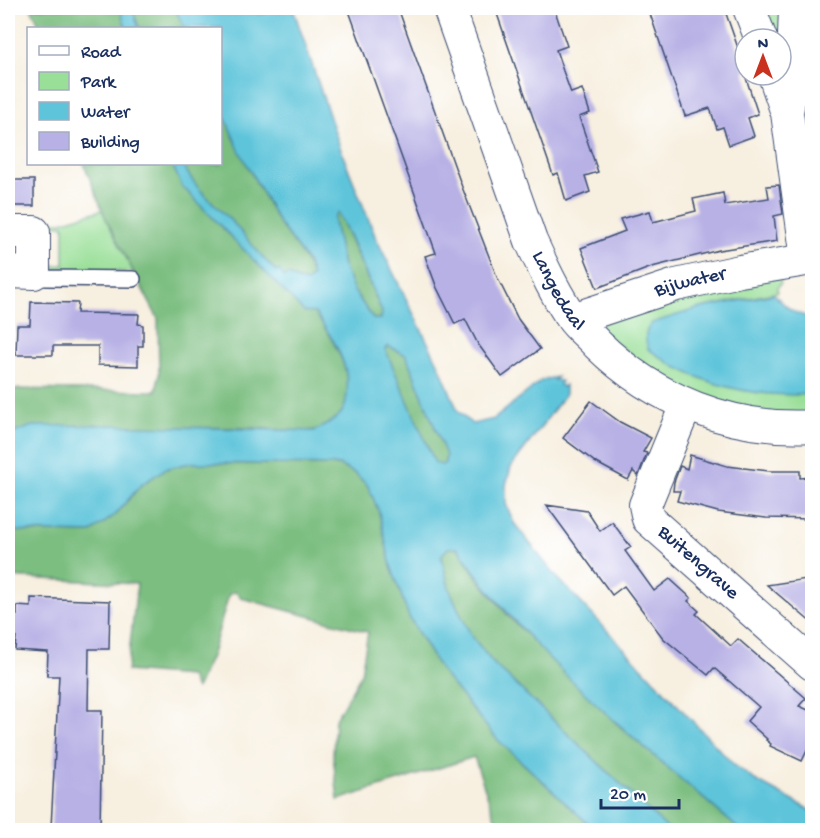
<svg xmlns="http://www.w3.org/2000/svg" width="820" height="838" font-family="'Gochi Hand',sans-serif">
<rect width="100%" height="100%" fill="#fff"/>
<filter id="ink" filterUnits="userSpaceOnUse"><feTurbulence type="fractalNoise" baseFrequency=".0167" numOctaves="2"/><feDisplacementMap in="SourceGraphic" scale="12" xChannelSelector="R" yChannelSelector="G"/><feConvolveMatrix kernelMatrix="1 2 1 2 8 2 1 2 1" color-interpolation-filters="sRGB"/></filter>
<filter id="wash" filterUnits="userSpaceOnUse"><feTurbulence type="fractalNoise" baseFrequency=".008" numOctaves="4" result="noise"/><feDisplacementMap in="SourceGraphic" scale="24" xChannelSelector="R" yChannelSelector="G"/><feGaussianBlur stdDeviation="1.35" result="paint"/><feColorMatrix in="noise" values="0 0 0 0 0 0 0 0 0 0 0 0 0 0 0 0 0 1.4 0 .05"/><feComposite in="paint" operator="in"/></filter>
<g filter="url(#wash)">
<rect width="100%" height="100%" fill="#f7efdf"/>
<!-- green -->
<g fill="#9adf98" stroke="#5a877b" stroke-width="1.5">
<path d="M757,8h29l-5,31h-13z"/>
<path d="M102,210l32,62 -91,-2 1,-4 20,-1v-40h-20v-4l17,1z"/>
<path d="M778,275l3,8 -4,5 1,4 -82,17 -16,60c48,19 80,28 132,25v21l-56,-1 -73,-19 -84,-65 3,-7 16,-7z"/>
</g>
<!-- forest -->
<g fill="#7bbe80" stroke="#4b766f" stroke-width="1.5">
<path d="M31,8h89l6,20h-85z"/>
<path d="M132,8h43l9,20h-45z"/>
<path d="M221,108c16,39 35,76 57,113 11,19 27,33 34,55l-5,6 -10,-2 -8,-5 -5,3 -5,-8 -2,2c-16,-14 -29,-32 -43,-48 -18,-19 -41,-36 -51,-60h37z"/>
<path d="M84,164h88l10,22 122,125 11,2c18,26 53,80 20,106 -5,4 -14,9 -20,11 -12,3 -49,-2 -64,-2 -73,-1 -146,-1 -219,-2l-24,9v-46l148,2 3,-16 -1,-56 -52,-100z"/>
<path d="M338,212l44,100 -1,7h-8l-19,-28 -11,-25 -9,-44 1,-7z"/>
<path d="M389,346l17,9 40,100 -1,8 -3,2 -7,-1 -50,-115z"/>
<path d="M190,463l148,2 18,9 12,12 11,26 12,54 18,51 32,54 56,68 98,91h-96l-25,-73 -136,43 -5,-45 2,-35 26,-46 7,-42 -127,-34 -5,-6 -7,2 -17,60 -16,35 -6,-13 -63,-5 10,-87 -129,-7v-46l82,2 25,-18 26,-30 24,-16z"/>
<path d="M448,548h10l21,32 32,39 105,104 124,107h-71l-177,-168 -21,-27 -12,-24 -10,-23 -8,-32z"/>
</g>
<!-- water -->
<g fill="#5dc4da" stroke="#3c7a9c" stroke-width="1.5" fill-rule="evenodd">
<path d="M120,8h12l7,20h-13z"/>
<path d="M175,8h81l3,6 6,-1v-5h28l49,145 34,85 63,127 19,46 14,13 22,-5 48,-39 15,-3 -3,3 7,1 -1,4 2,2 3,-2v10l-54,72 -5,18v19l8,19 40,51 179,190 22,16 57,31v19h-72c-98,-85 -209,-173 -282,-282h-10l-7,8 8,32 10,23 12,24 21,27 177,168h-74l-98,-91 -56,-68 -32,-54 -18,-51 -12,-54 -11,-26 -12,-12 -17,-9 -149,-2 -25,6 -24,16 -26,30 -25,18 -82,-2v-96l24,-9 76,-1 206,6c10,-5 20,-9 27,-18 4,-4 4,-8 5,-13 7,-32 -13,-62 -31,-87l-11,-1 -122,-126 -10,-22h11c10,24 33,40 50,59 15,16 28,34 44,49l3,-2 4,7 5,-2 8,5 10,2 5,-6 -5,-15 -28,-38 -40,-73 -18,-42 -1,-80h-36zM338,213l13,26 31,73 -1,7h-8l-19,-28 -11,-25 -9,-44 1,-7zM388,346l18,9 40,100 -1,8 -3,2 -7,-2 -50,-114z"/>
<path d="M774,294c12,13 20,21 38,23v77c-45,3 -91,-4 -132,-25 -11,-5 -21,-13 -32,-20 -3,-10 -4,-18 4,-26l44,-14z"/>
</g>
<g id="blocks">
<!-- building -->
<g fill="#b7b1e5">
<path d="M348,8h50l64,179 35,90 21,42 22,30 -38,28 -24,-33 -13,-25 -10,5 -18,-36 -12,-32 11,-3z"/>
<path d="M495,8h59l13,38 -11,4 7,21 8,22 11,-4 8,24 -11,4 19,55 -13,4 5,16 -24,9 -8,-28 -5,2z"/>
<path d="M648,8h76l21,60v7l13,39 -10,4 6,18 -25,9 -6,-18 -6,2 -7,-21 -25,8z"/>
<rect x="8" y="180" width="26" height="26"/>
<path d="M779,185l4,29 -9,2 3,25 -58,9 -67,17 -55,21 -16,-40 44,-17 -5,-12 30,-8 3,11 43,-11 -3,-12 30,-6 2,12 44,-7 -2,-12z"/>
<path d="M31,302l47,1 -1,10 62,1 -1,10 5,1v21h-5v20l-40,-1v-19h-45v9h-37l1,-30h13z"/>
<path d="M591,401l29,21 31,16 -8,14 4,1 -9,23 -5,-5 -5,9 -33,-18 -32,-24z"/>
<path d="M690,455l37,11 42,5h31v7l13,-1v42l-47,-1 -48,-6 -41,-11 3,-10h-7l1,-9 6,-16 7,3z"/>
<path d="M546,505l41,6 13,20 12,-9 19,25 -6,4 29,40 16,-12 21,19 -3,3 11,10 -3,3 35,32 7,-7 68,59 -7,8 14,6v26l-11,23 -32,-15 1,-2 -5,-4 1,-1 -20,-18 12,-14 -45,-39 -6,7 -45,-37 -39,-52 -12,9z"/>
<path d="M813,578v46l-46,-39z"/>
<path d="M31,598l79,3 -1,48h-20l-1,61h14l-2,119 -49,-2 8,-151h-12l1,-24 -33,-2 1,-14h-8v-21h9v-9l14,1z"/>
</g>
</g>
</g>
<g filter="url(#ink)">
<use href="#blocks" fill-opacity="0" stroke="#3c4c71" stroke-width="1.5"/>
<g fill="none" stroke-linecap="round" stroke-linejoin="round">
<!-- service casing -->
<g stroke="#3c4c71" stroke-width="18">
<path id="service" d="M34,273l12,5 87,1"/>
</g>
<!-- minor casing -->
<g stroke="#3c4c71" stroke-width="34">
<g id="minor">
<path id="s1" d="M449,8l82,233c12,26 24,53 41,77 6,9 17,17 25,26 57,56 135,87 215,82"/>
<path d="M749,8l12,31"/>
<path d="M774,75l13,38 20,146"/>
<path d="M788,107l5,-44 2,-55"/>
<path d="M8,232h26v41l-26,-1"/>
<path id="s2" d="M573,319l103,-34 64,-14 72,-12"/>
<path id="s3" d="M686,405l-41,100 3,14 164,145"/>
</g>
</g>
<!-- service -->
<use href="#service" stroke="#fff" stroke-width="15"/>
<!-- minor -->
<use href="#minor" stroke="#fff" stroke-width="32"/>
</g>
</g>
<g text-anchor="middle" dominant-baseline="central" stroke-width="4.5" stroke-linejoin="round" paint-order="stroke">
<!-- street labels -->
<g font-size="20" fill="#1b2f5e" stroke="#fff">
<text stroke="none"><textPath href="#s2" startOffset="123">Bijwater</textPath></text>
<text stroke="none"><textPath href="#s1" startOffset="304">Langedaal</textPath></text>
<text stroke="none"><textPath href="#s3" startOffset="189">Buitengrave</textPath></text>
</g>
</g>
<!-- margin -->
<rect width="820" height="838" fill="none" stroke="#fff" stroke-width="30"/>
<!-- legend -->
<rect x="27" y="27" width="195" height="138" fill="#ffffff" stroke="#a4acbf" stroke-width="1.5"/>
<rect x="39" y="46" width="30" height="9" fill="#ffffff" stroke="#a4acbf" stroke-width="1.5"/>
<text x="81" y="57" font-size="18" fill="#1b2f5e">Road</text>
<rect x="39" y="72" width="30" height="18" fill="#9adf98" stroke="#a4acbf" stroke-width="1.5"/>
<text x="81" y="87" font-size="18" fill="#1b2f5e">Park</text>
<rect x="39" y="102" width="30" height="18" fill="#5dc4da" stroke="#a4acbf" stroke-width="1.5"/>
<text x="81" y="117" font-size="18" fill="#1b2f5e">Water</text>
<rect x="39" y="132" width="30" height="18" fill="#b7b1e5" stroke="#a4acbf" stroke-width="1.5"/>
<text x="81" y="147" font-size="18" fill="#1b2f5e">Building</text>
<!-- north arrow -->
<g transform="translate(763 57)"><circle r="28" fill="#ffffff" stroke="#a4acbf" stroke-width="1.5"/>
<path d="M0-4.5L10 22L0 15L-10 22Z" fill="#c8321e"/>
<text y="-9" font-size="16" font-weight="bold" text-anchor="middle" fill="#1b2f5e">N</text>
</g>
<!-- scale -->
<path d="M601 799v9h78v-9" fill="none" stroke="#1b2f5e" stroke-width="3"/>
<text x="610" y="799" font-size="18" fill="#1b2f5e" stroke="#ffffff" stroke-width="4.5" paint-order="stroke">20 m</text>
</svg>
